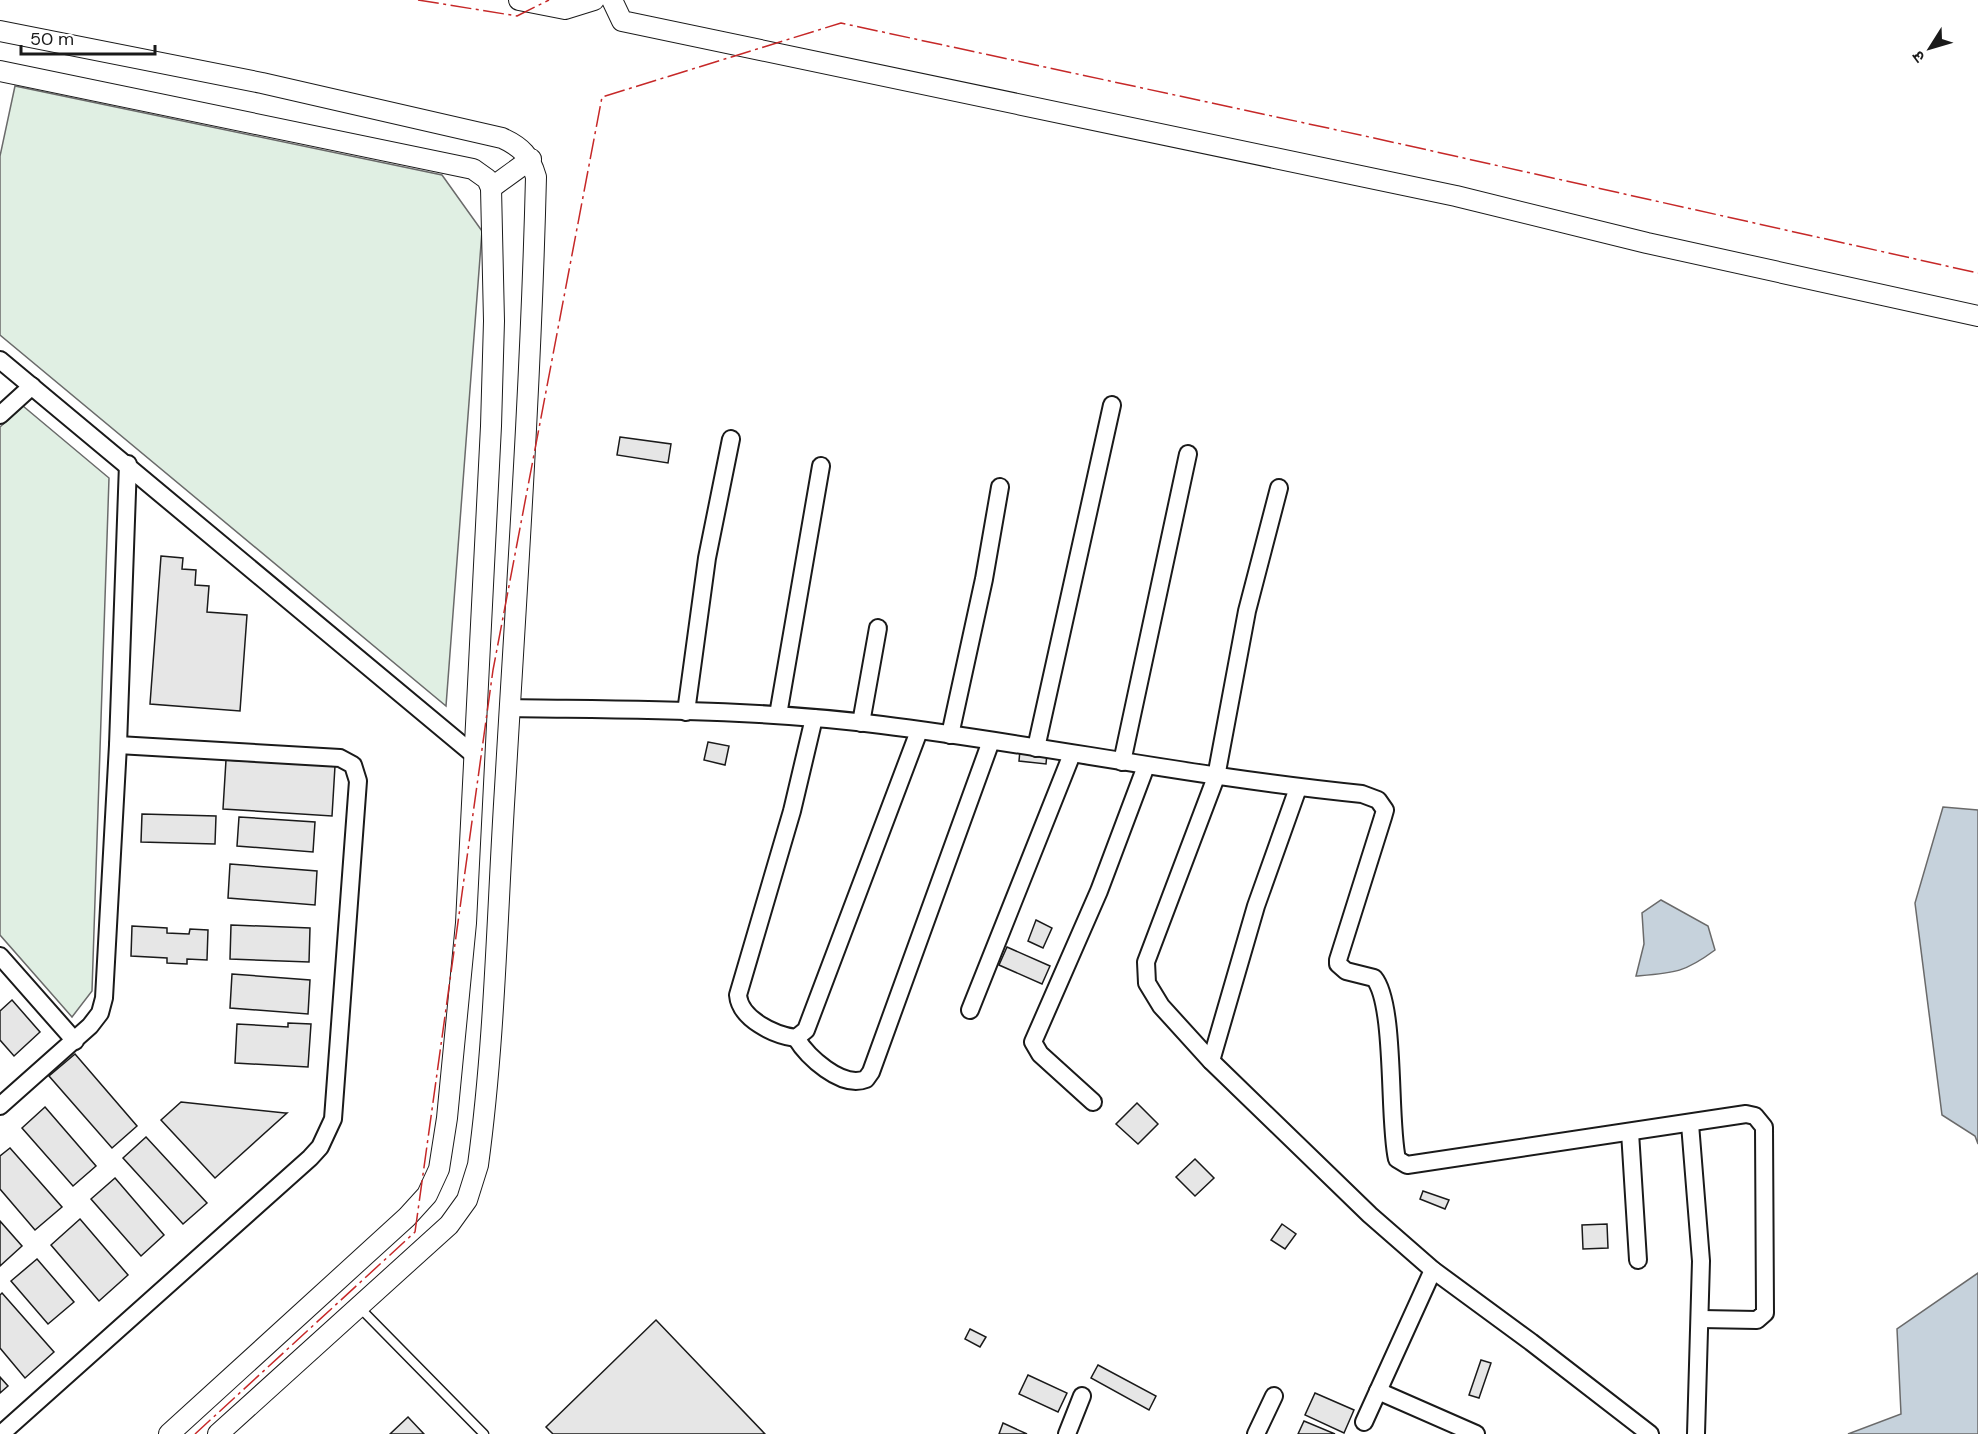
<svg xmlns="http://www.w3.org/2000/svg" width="1978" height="1434" font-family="'DM Sans','Noto Sans Devanagari',sans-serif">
<rect width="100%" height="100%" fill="#fff"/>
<!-- green -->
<g fill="#e0efe3" stroke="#6a6a6a" stroke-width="1.5">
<path d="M15,86l427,89 40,56 -36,475 -446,-371v-179z"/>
<path d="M23,406l86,72 -17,513 -20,26 -72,-82v-508z"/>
</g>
<!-- water -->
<g fill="#c6d2dc" stroke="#6a6a6a" stroke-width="1.5">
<path d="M1943,807l35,3v334l-3,-8 -33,-21 -27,-212z"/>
<path d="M1661,900l47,26 7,24c-31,23 -41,23 -79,26l8,-32 -2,-31z"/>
<path d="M1978,1273v161h-130l53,-20 -4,-85z"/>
</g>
<!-- building -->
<g fill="#e6e6e6" stroke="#1a1a1a" stroke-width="1.5">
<path d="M620,437l51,7 -3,19 -51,-8z"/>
<path d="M161,556l22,2 -1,11 14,1 -1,15 14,1 -2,26 40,3 -7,96 -90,-7z"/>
<path d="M708,742l21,4 -4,19 -21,-5z"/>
<path d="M1020,750l27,3 -1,11 -27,-3z"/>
<path d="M226,760l109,6 -3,50 -109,-7z"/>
<path d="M142,814l74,2 -1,28 -74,-2z"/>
<path d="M239,817l76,5 -2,30 -76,-6z"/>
<path d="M230,864l87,7 -2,34 -87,-7z"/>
<path d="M1036,920l16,8 -9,20 -15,-7z"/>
<path d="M231,925l79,3 -1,34 -79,-3z"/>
<path d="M132,926l35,2v5l22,1 1,-5 18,1 -1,30 -20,-1v5l-20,-1v-5l-36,-2z"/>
<path d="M1007,947l43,19 -8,18 -43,-19z"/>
<path d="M232,974l78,6 -2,34 -78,-6z"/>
<path d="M12,1000l28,32 -26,24 -14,-16v-29z"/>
<path d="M288,1023l23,1 -3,43 -73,-4 2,-39 51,3z"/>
<path d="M75,1054l62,72 -25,22 -63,-72z"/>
<path d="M181,1102l104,11h2l-72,65 -54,-58z"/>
<path d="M1137,1103l21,21 -20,20 -22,-20z"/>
<path d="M45,1107l51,59 -23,20 -51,-58z"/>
<path d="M146,1137l61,66 -24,21 -60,-66z"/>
<path d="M10,1148l52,59 -27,23 -35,-41v-33z"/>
<path d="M1195,1159l19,19 -19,18 -19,-19z"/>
<path d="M115,1178l49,57 -23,21 -50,-57z"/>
<path d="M1423,1191l26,9 -4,9 -25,-10z"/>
<path d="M80,1219l48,56 -29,26 -48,-56z"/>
<path d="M0,1221l22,25 -22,20z"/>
<path d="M1282,1224l14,10 -11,15 -14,-9z"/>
<path d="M1607,1224l1,24 -25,1 -1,-24z"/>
<path d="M37,1259l37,43 -26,22 -37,-43z"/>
<path d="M2,1293l52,59 -29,26 -25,-30v-53z"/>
<path d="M656,1320l109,114h-212l-7,-7z"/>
<path d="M970,1329l16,8 -6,10 -15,-8z"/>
<path d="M1481,1360l10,3 -12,35 -10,-3z"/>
<path d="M1098,1365l58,31 -7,14 -58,-32z"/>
<path d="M1028,1375l39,18 -9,19 -39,-18z"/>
<path d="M0,1377l8,9 -8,7z"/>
<path d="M1315,1393l39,17 -10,23 -39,-18z"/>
<path d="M408,1417l16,17h-34z"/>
<path d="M1304,1421l31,13h-37z"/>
<path d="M1003,1423l24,11h-28z"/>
</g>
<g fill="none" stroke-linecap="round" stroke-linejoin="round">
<!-- service casing -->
<g stroke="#1a1a1a" stroke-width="11">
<path id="service" d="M358,1306l126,128"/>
</g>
<!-- minor casing -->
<g stroke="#1a1a1a" stroke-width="20">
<g id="minor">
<path d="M0,360l473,394"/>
<path d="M0,415l32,-29"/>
<path d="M1279,488l-32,123 -31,166 -70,185 1,21 14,23 50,55 159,154 63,55 98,72 119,92"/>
<path d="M510,708c124,2 249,1 372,17 160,20 319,53 480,69l16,6 7,10 -2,7 -45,143v4l8,7 28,7c22,26 14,143 23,181l10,6 339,-51 9,2 9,11 1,186 -8,7 -56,-1"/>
<path d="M686,712l21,-154 24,-119"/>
<path d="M778,715l43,-249"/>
<path d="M814,718l-22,93 -54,184c2,24 36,40 58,43l10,-8 113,-299"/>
<path d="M861,723l17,-95"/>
<path d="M950,735l34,-156 16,-92"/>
<path d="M1036,748l76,-343"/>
<path d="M1122,762l66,-308"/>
<path d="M0,956l75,85"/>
<path d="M970,1010l102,-256"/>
<path d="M796,1038c11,18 45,51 70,41l5,-7 120,-331"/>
<path d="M1211,1061l45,-155 42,-118"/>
<path d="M1093,1102l-53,-48 -7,-12 66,-151 47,-125"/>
<path d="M0,1106l90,-80 10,-13 4,-15 14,-253 10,-281"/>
<path d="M1690,1124l11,137 -5,173"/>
<path d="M1630,1132l8,128"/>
<path d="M1378,1391l98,43"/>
<path d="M1364,1422l69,-152"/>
<path d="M1,1434l309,-276 10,-11 13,-28 25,-338 -5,-16 -13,-7 -222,-13"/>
<path d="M1067,1434l15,-38"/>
<path d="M1256,1434l18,-38"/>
</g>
</g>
<!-- tertiary casing -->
<g stroke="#1a1a1a" stroke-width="22">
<g id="tertiary">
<path d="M519,0l46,9 29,-9"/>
<path d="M612,0l10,21 834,175 191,47 331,73"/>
<path d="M0,31l262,52 240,55c20,9 28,18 34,39 -5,204 -19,407 -31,611 -8,126 -10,252 -27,377l-11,35 -18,25 -231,209"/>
<path d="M0,71l473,98 14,10 4,9 3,133 -3,105 -25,497 -19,195 -8,51 -12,26 -20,22 -238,217"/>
<path d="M491,188l40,-29"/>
</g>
</g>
<!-- service -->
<use href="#service" stroke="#fff" stroke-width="8"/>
<!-- minor -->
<use href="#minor" stroke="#fff" stroke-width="16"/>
<!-- tertiary -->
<use href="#tertiary" stroke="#fff" stroke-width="20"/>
<!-- power -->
<g stroke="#c62828" stroke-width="1.5" stroke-dasharray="21 4.5 3 4.5" stroke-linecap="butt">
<path d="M418,0l99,16 32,-16"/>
<path d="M195,1434l220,-202 78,-562 109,-573 239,-74 533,115 604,135"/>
</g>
</g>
<!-- north arrow -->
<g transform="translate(1930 48) rotate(233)" stroke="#ffffff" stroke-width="4.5" paint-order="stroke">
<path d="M0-4.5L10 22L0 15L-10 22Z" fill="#1a1a1a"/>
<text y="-9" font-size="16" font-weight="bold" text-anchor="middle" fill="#1a1a1a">उ</text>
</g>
<!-- scale -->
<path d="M21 45v9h134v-9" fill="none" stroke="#1a1a1a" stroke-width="3"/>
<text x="30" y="45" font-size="18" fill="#1a1a1a" stroke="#ffffff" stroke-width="4.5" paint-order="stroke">50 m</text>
</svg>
